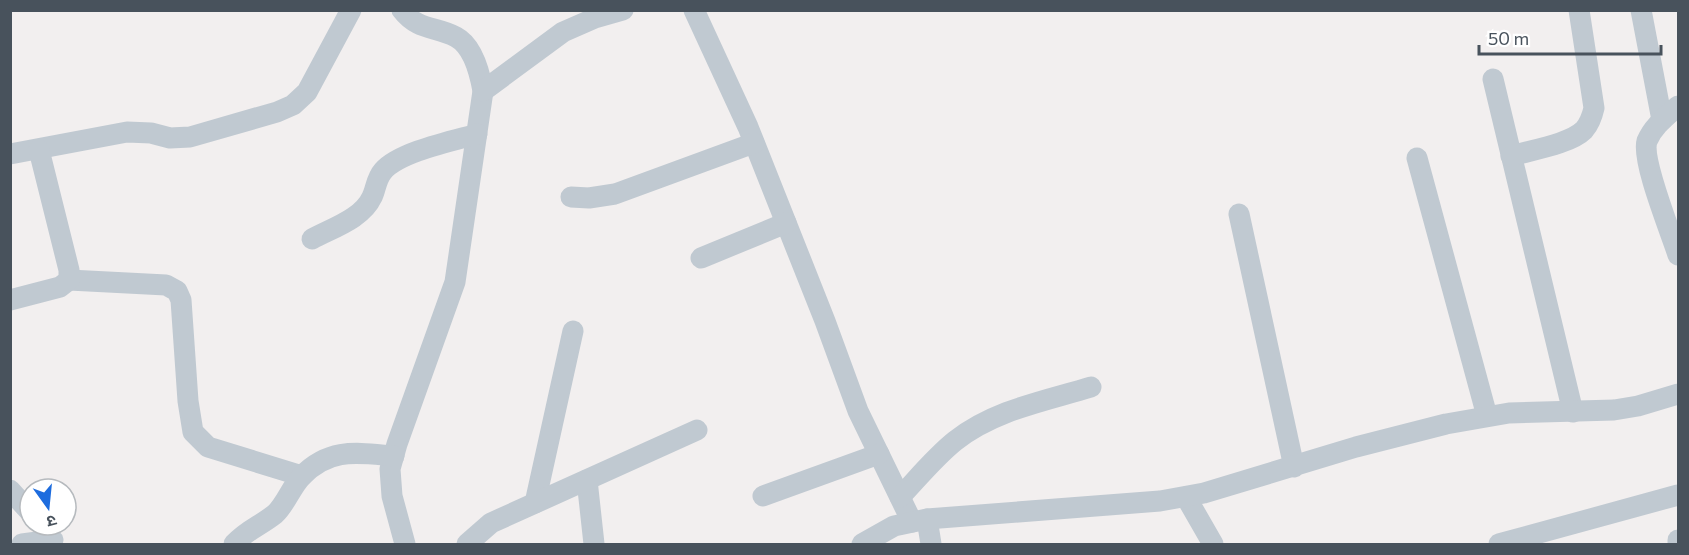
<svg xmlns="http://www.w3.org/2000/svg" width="1689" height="555" font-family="Commissioner,'Noto Sans Devanagari',sans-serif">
<rect width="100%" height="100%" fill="#f2efef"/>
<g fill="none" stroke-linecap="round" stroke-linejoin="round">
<!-- minor -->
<g stroke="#c0c9d1" stroke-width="21">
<path d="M402,10c16,21 34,16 54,27 17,9 24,37 27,54l-28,191 -58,162 -7,25 2,27 13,48"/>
<path d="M694,10l54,117 77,194 33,90 54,111"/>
<path d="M1641,10l21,110"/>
<path d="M1493,79l80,333"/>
<path d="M483,91l80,-59 32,-14 28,-8"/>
<path d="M1678,106c-11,10 -25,20 -31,35 -6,19 24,92 31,114"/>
<path d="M10,154l117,-22 24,1 19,5 20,-1 87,-25 16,-7 14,-13 44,-82"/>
<path d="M1511,156c20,-6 59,-12 73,-26 6,-7 8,-13 10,-22l-15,-98"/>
<path d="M1417,158l70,258"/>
<path d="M571,197l18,1 26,-4 139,-51"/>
<path d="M1239,214l55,253"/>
<path d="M312,239c20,-11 50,-20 60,-42 4,-8 4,-18 11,-26 16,-19 69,-30 94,-37"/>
<path d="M701,258l85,-35"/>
<path d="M69,280l97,5 11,6 4,9 7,101 5,31 15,15 94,29"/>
<path d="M10,300l50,-13 9,-7v-10l-30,-120"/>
<path d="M587,480l7,64"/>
<path d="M10,490l20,22"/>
<path d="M763,496l116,-42"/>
<path d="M900,497c18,-19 35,-40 55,-56 39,-31 90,-40 136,-54"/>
<path d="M1186,497l27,47"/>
<path d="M535,503l38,-172"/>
<path d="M927,519l4,25"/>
<path d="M22,544l31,-4"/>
<path d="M234,544c14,-15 26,-18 41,-30 11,-10 16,-27 27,-38 28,-29 56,-23 92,-20"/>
<path d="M467,544l24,-21 206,-93"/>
<path d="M862,544l32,-18 33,-7 233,-18 44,-8 152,-46 90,-23 63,-11 105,-3 24,-4 40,-12"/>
<path d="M1499,544l179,-49"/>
<path d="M1678,544v-4"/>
</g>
</g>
<!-- border -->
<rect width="1689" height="555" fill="none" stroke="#48525c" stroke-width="24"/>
<!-- north arrow -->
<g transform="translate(48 507) rotate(165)"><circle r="28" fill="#ffffff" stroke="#b6babe" stroke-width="1.5"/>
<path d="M0-4.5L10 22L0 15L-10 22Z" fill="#1d6cde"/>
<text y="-9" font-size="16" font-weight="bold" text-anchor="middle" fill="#48525c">उ</text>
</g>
<!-- scale -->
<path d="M1479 45v9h182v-9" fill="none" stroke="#48525c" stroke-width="3"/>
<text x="1488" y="45" font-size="18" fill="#48525c" stroke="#ffffff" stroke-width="4.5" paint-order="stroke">50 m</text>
</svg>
